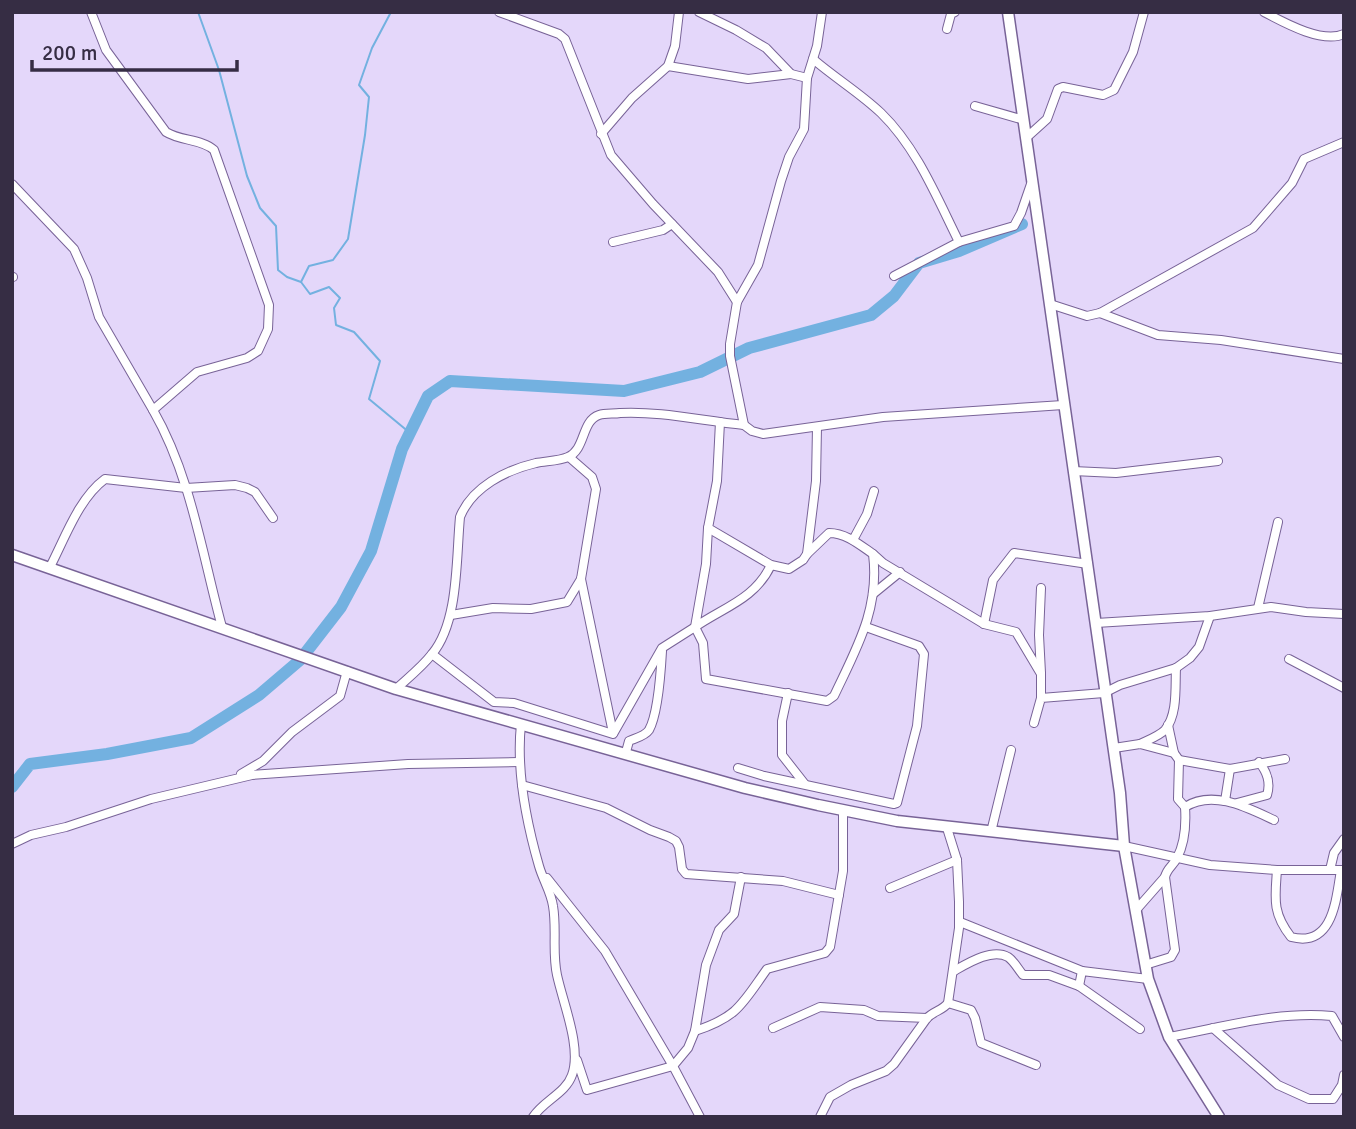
<svg xmlns="http://www.w3.org/2000/svg" width="1356" height="1129" font-family="Signika,sans-serif">
<rect width="100%" height="100%" fill="#e4d7fa"/>
<g fill="none" stroke-linecap="round" stroke-linejoin="round">
<!-- stream -->
<g stroke="#73b1e0" stroke-width="2">
<path d="M198,12l21,58 28,106 13,32 16,18 2,44 9,7 14,5"/>
<path d="M391,12l-19,36 -13,37 10,12 -4,38 -17,104 -15,21 -24,6 -8,16 9,12 19,-7 11,11 -6,10 2,17 18,7 26,29 -11,38 41,34"/>
</g>
<!-- river -->
<path stroke="#73b1e0" stroke-width="12" d="M12,787l18,-23 77,-10 84,-16 68,-43 41,-35 41,-53 30,-56 31,-102 26,-53 22,-15 174,10 76,-19 49,-24 122,-33 23,-19 25,-33 40,-12 63,-27"/>
<!-- street casing -->
<g stroke="#786397" stroke-width="10">
<g id="street">
<path d="M91,12l15,38 60,82c14,9 36,7 48,18l55,155 -1,24 -10,22 -11,7 -50,14 -44,38c38,66 49,144 69,217"/>
<path d="M499,12l60,22 6,5 46,116 42,49 65,68 19,30"/>
<path d="M699,12l37,18 30,18 25,26 16,4"/>
<path d="M1264,12c19,10 58,32 80,22"/>
<path d="M947,29l4,-15 4,-2"/>
<path d="M813,59c22,19 47,34 68,54 36,35 56,85 78,129l55,-16 7,-13 10,-29"/>
<path d="M668,66l80,13 43,-5"/>
<path d="M975,106l49,14"/>
<path d="M601,134l31,-36 36,-32 7,-20 4,-34"/>
<path d="M1026,138l21,-19 11,-30 5,-2 40,8 11,-5 19,-38 11,-40"/>
<path d="M12,184l62,65 13,29 12,39 54,93"/>
<path d="M613,242l50,-12 9,-6"/>
<path d="M894,276l65,-34"/>
<path d="M12,277h1"/>
<path d="M1050,304l37,12 13,-3 153,-85 39,-45 12,-24 40,-17"/>
<path d="M1100,313l58,22 63,5 123,19"/>
<path d="M720,422l-3,59 -9,47 63,37 18,4 14,-9 4,-6 9,-73 1,-54"/>
<path d="M744,425l-14,-69v-12l7,-42 21,-37 23,-84 8,-24 15,-28 3,-51 10,-32 5,-34"/>
<path d="M1073,471l43,2 102,-12"/>
<path d="M708,528l-2,36 -11,63c29,-20 60,-28 76,-62"/>
<path d="M853,540l14,-26 7,-23"/>
<path d="M873,554l10,9 101,61 32,8 25,42v24"/>
<path d="M50,567c15,-29 29,-69 55,-88l81,9 49,-3 12,3 8,4 18,26"/>
<path d="M581,579l32,154"/>
<path d="M873,594l27,-22"/>
<path d="M1258,608l20,-86"/>
<path d="M451,615l42,-7 38,1 36,-7 14,-23 15,-90 -4,-12 -23,-20"/>
<path d="M1096,623l114,-7 61,-9 35,5 38,2"/>
<path d="M984,624l9,-44 21,-27 74,11"/>
<path d="M432,654l62,48 20,1 99,31 49,-86 33,-21 8,16 3,36 121,22 7,-5c22,-47 46,-87 39,-142 -13,-9 -27,-21 -44,-21l-22,21"/>
<path d="M1289,659l55,29"/>
<path d="M1041,673l-2,-38 2,-47"/>
<path d="M396,689c12,-11 26,-22 36,-35 27,-32 24,-96 28,-137 12,-30 46,-47 76,-54 10,-2 23,-2 32,-6 18,-8 13,-36 31,-42 6,-2 15,-1 21,-2 42,-2 82,8 124,12l8,6 11,3 120,-17 180,-12"/>
<path d="M788,693l-6,28v34l22,28"/>
<path d="M1034,723l7,-25 63,-5 16,-8 56,-17 14,-10 9,-11 11,-31"/>
<path d="M521,724c-5,47 5,97 18,142 4,14 12,26 14,40 4,23 -1,46 4,69 6,28 25,73 15,100 -6,18 -29,26 -39,42"/>
<path d="M1168,725l6,28 5,7 -1,39 7,8"/>
<path d="M1140,744c8,-4 19,-8 25,-14 13,-16 10,-43 11,-62"/>
<path d="M1114,748l26,-4 34,9"/>
<path d="M626,752l3,-11c7,-3 16,-5 20,-11 9,-16 12,-61 13,-79"/>
<path d="M1179,760l51,9 55,-10"/>
<path d="M738,768l26,8 130,28 3,-1 20,-77 7,-72 -5,-8 -53,-19"/>
<path d="M241,774l22,-13 29,-29 48,-36 7,-25"/>
<path d="M522,785l84,23 44,22 19,7 7,4 3,6 3,22 4,5 97,7 56,14"/>
<path d="M1225,801l5,-32"/>
<path d="M1237,803l30,-8c4,-13 0,-23 -8,-33"/>
<path d="M991,832l20,-82"/>
<path d="M12,844l19,-9 35,-8 85,-28 101,-24 156,-11 111,-2"/>
<path d="M1124,846l86,19 67,5h67"/>
<path d="M1277,870c-2,28 -5,43 14,67 42,11 45,-37 50,-67"/>
<path d="M1330,870l4,-17 10,-14"/>
<path d="M547,878l58,73 68,115 27,51"/>
<path d="M890,888l67,-28"/>
<path d="M1136,910l29,-33"/>
<path d="M960,922l122,49"/>
<path d="M1145,965l26,-8 4,-7 -10,-73c2,-9 8,-11 12,-19 8,-15 9,-36 8,-51 28,-18 63,1 89,13"/>
<path d="M954,971c14,-8 38,-23 54,-14 6,4 10,12 15,18h26l30,11 3,-15 66,8"/>
<path d="M1079,986l61,43"/>
<path d="M948,1003l23,7 4,8 6,25 55,22"/>
<path d="M773,1028l47,-21 44,3 14,6 49,2"/>
<path d="M1213,1028l65,57 31,14h24l9,-14 2,-10"/>
<path d="M695,1031c43,-14 47,-27 72,-62l58,-16 5,-6 13,-76v-61"/>
<path d="M1169,1037c55,-10 107,-26 163,-21l12,21"/>
<path d="M577,1060l10,30 86,-24 15,-18 7,-17 11,-66 13,-35 15,-16 7,-37"/>
<path d="M820,1117l10,-20 21,-12 35,-14 8,-7 33,-46c7,-7 16,-8 21,-15l11,-75v-26l-2,-42 -10,-32"/>
</g>
</g>
<!-- secondary casing -->
<g stroke="#786397" stroke-width="13">
<g id="secondary">
<path d="M1008,12l112,781 4,53 24,133 21,58 50,80"/>
<path d="M12,555l384,134 349,99 73,17 79,16 227,25"/>
</g>
</g>
<!-- street -->
<use href="#street" stroke="#fff" stroke-width="8"/>
<!-- secondary -->
<use href="#secondary" stroke="#fff" stroke-width="10"/>
</g>
<!-- border -->
<rect width="1356" height="1129" fill="none" stroke="#362d44" stroke-width="28"/>
<!-- scale -->
<path d="M32 60v10h205v-10" fill="none" stroke="#362d44" stroke-width="3.5"/>
<text x="42" y="60" font-size="21" fill="#362d44" stroke="#e4d7fa" stroke-width="5" paint-order="stroke">200 m</text>
</svg>
